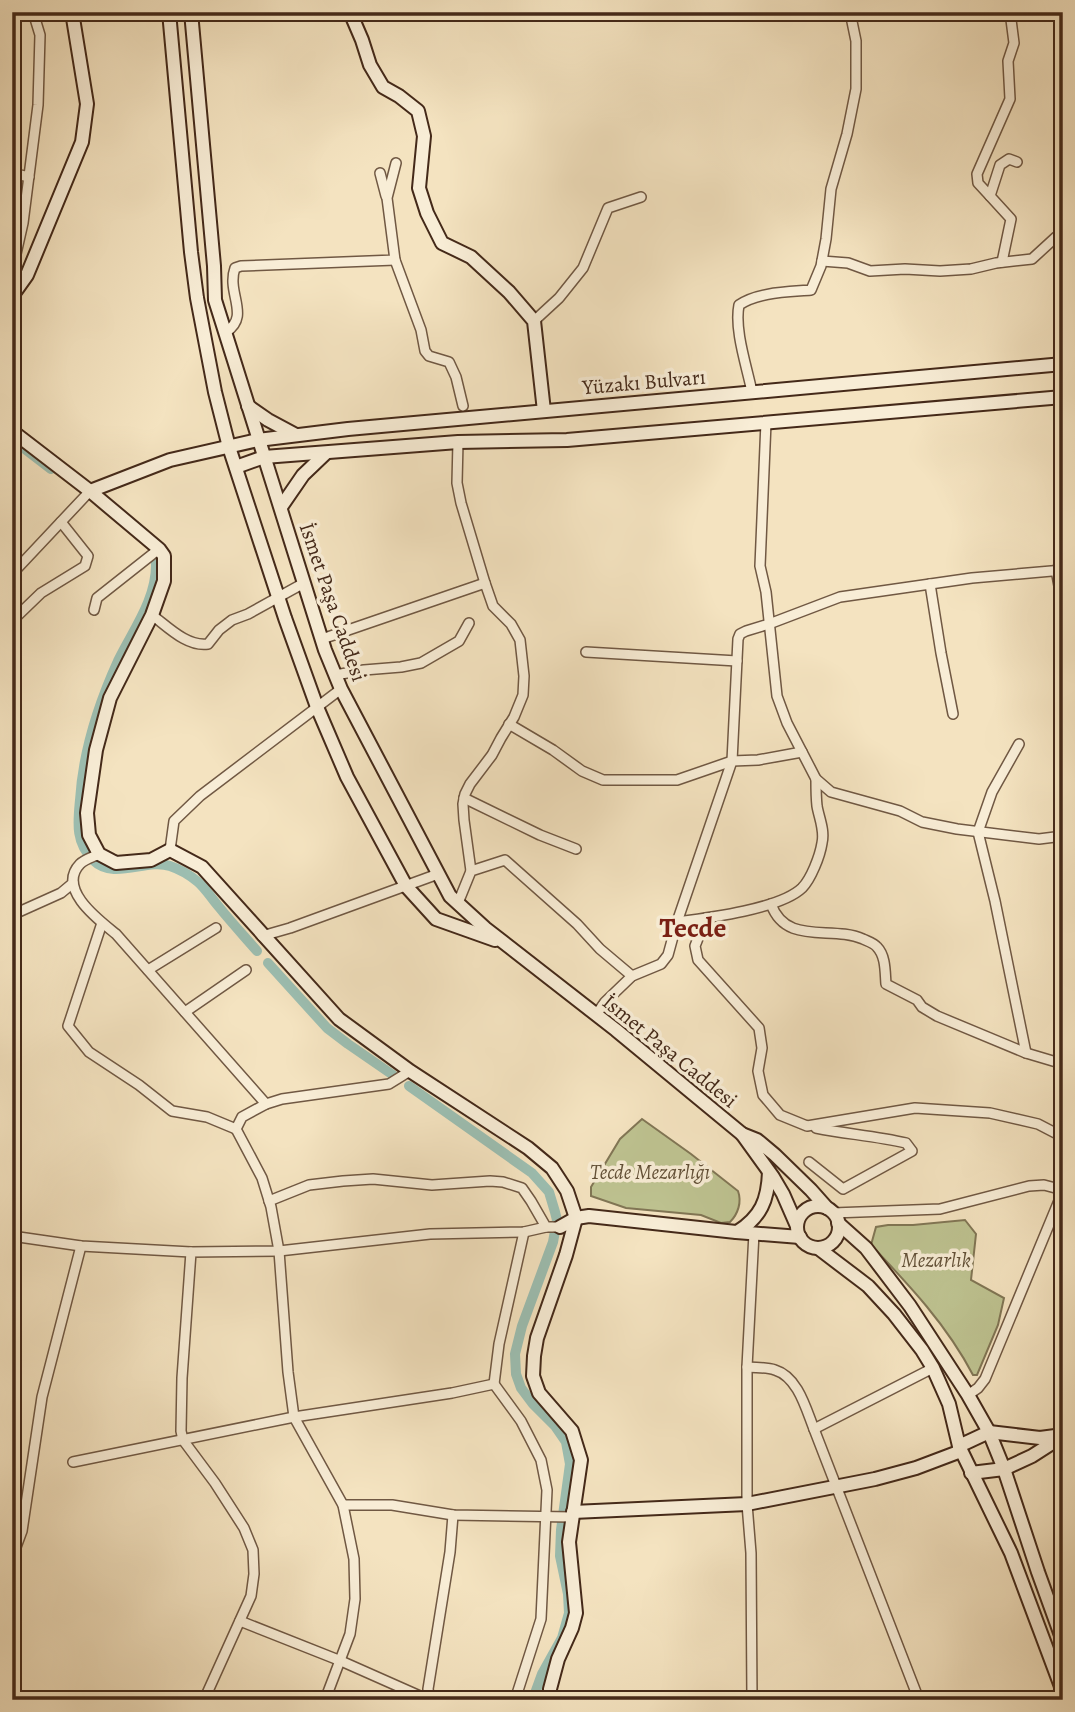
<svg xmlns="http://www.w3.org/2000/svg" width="1075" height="1712" font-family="Alegreya,serif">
<rect width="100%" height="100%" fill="#f4e3c0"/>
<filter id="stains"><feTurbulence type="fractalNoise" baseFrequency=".00286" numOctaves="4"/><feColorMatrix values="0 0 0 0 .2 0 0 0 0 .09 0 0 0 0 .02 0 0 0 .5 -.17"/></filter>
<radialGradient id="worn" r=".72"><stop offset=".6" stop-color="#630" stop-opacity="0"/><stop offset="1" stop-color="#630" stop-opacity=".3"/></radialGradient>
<!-- green -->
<g fill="#bec391" stroke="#817655" stroke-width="2">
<path d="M642,1119l49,35 47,37c4,11 0,23 -8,31l-9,1 -20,-8 -75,-7 -35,-12v-9l29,-48z"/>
<path d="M965,1220l11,14 -5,46 33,18 -6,27 -21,50h-4c-26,-50 -64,-90 -102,-130l5,-18 12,-2h25z"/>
</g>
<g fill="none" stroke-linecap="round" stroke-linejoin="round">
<!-- canal -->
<g stroke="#9cbeb1" stroke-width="10">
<path d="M12,439l39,30"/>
<path d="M156,563c1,36 -23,67 -38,98 -20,44 -35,91 -38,139 -2,22 -5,42 13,60 21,21 53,-2 77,6 9,3 21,10 28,16 8,7 14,17 21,25 12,15 25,29 38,44"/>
<path d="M268,963l59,65 21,16 45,31"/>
<path d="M409,1086l123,87 17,19 6,20 2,8 -4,22 -31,84 -7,28 1,20 5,14 12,16 22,22 11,16 4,22 -9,66 -1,26 8,38 1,19 -7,25 -20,36 -8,22v4"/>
</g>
<!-- street casing -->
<g stroke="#705843" stroke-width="12">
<g id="street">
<path d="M12,173l17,4"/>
<path d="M380,173l6,23"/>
<path d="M990,196l-12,-13 -1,-9 33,-75 -2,-38 6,-18 -4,-31"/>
<path d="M395,260l26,70 4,21 4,5 20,6 7,15 7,29"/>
<path d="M12,261l4,-7 7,-31 15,-118 2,-70 -7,-23"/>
<path d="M822,261l26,2 22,8 35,-2 35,2 31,-2 25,-6 36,-4 24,-22 7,-3"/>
<path d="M1002,262l9,-43 -21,-23 10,-31 9,-6 8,3"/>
<path d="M534,321l25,-23 24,-30 25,-60 33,-11"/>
<path d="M226,332c25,-16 0,-39 9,-64l6,-2 154,-6 -8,-62 9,-35"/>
<path d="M752,392c-5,-25 -18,-62 -13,-87 19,-13 49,-13 72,-15l10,-24 5,-27 5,-50 16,-55 9,-45v-48l-6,-29"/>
<path d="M766,422l-6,144 6,26 11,104 10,27 29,56 15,13 69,19 22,11 35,7 82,10 24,-3"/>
<path d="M458,442l-1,41 4,20 24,80 8,23 18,18 9,16 4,36 -1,19 -9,22 -13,21 -9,17 -22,29 -5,10 -2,10 1,16 7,51"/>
<path d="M1056,570l7,37"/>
<path d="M12,574l78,-83"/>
<path d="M930,584l11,69 12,61"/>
<path d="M94,610l3,-12 62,-49"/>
<path d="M152,615c16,12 35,32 56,29l11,-14 13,-10 16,-6 56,-31"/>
<path d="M12,621l29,-28 44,-27 3,-10 -27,-34"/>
<path d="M322,639l163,-56"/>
<path d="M586,652l151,9"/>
<path d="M335,675l29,-5 37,-3 20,-4 38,-22 10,-18"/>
<path d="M509,724l44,26 29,21 21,9h74l55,-19 26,-1 44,-8"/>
<path d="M1019,744l-27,48 -14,40 17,69 31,152"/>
<path d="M464,798l76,37 36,14"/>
<path d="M170,850l4,-29 26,-25 141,-107"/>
<path d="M99,854c-6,3 -14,5 -19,10 -24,25 20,57 36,70l150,170"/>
<path d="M458,903l13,-32 34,-11 72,64 23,25 32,27"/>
<path d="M771,904c15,42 60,21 92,35 4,2 11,4 14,8 9,9 8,26 9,37l31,16 5,7 15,9 89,37 37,11"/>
<path d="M12,915l49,-22 12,-10"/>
<path d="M706,918l-11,28 3,14 61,68 3,20 -4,23 5,24 17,20 27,11 108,-18 75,5 48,11 25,13"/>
<path d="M677,922c31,-4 103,-13 125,-34 9,-9 18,-32 20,-45 3,-13 -3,-25 -5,-37 -1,-9 -1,-18 -1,-27"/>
<path d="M102,923l-34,103 21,26 50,33 33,26 35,6 29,12"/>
<path d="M262,936l28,-8 148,-54"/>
<path d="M148,970l68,-42"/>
<path d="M185,1012l61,-42"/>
<path d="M596,1015l9,-13 27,-26 29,-12 7,-9 9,-33 55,-161 6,-122 2,-5 6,-3 23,-7 71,-27 132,-19 91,-8"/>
<path d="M809,1162l34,27 69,-38 -6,-8c-30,-7 -60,-9 -90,-15"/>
<path d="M269,1201l40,-16 34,-4 30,-2 59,6 58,-4 13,1 19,6 9,13 15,26h14"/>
<path d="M833,1213l107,-4 89,-23 15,-1 19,5"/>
<path d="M12,1236l69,10 110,6"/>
<path d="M747,1367c9,1 19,0 28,3 23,7 31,39 39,59l105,271"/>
<path d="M494,1384l5,-40 25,-112"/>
<path d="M968,1395l10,-7 7,-9 78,-188"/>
<path d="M814,1429l119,-61"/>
<path d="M73,1462l221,-45 158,-24 42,-9 27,37 20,39 6,30 -6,129 -26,81"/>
<path d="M343,1505h49l61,10 119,2"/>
<path d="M12,1558l10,-27 20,-134 39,-151"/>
<path d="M240,1621l101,40 88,39"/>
<path d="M204,1700l47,-104 3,-22 -1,-24 -9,-22 -29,-45 -32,-43 -2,-9 1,-53 9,-126 88,-1 151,-17 94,-2 22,-5"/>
<path d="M325,1700l25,-66 5,-35 -1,-40 -11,-54 -49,-88 -6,-45 -9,-121 -8,-44 -9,-29 -26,-49 6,-12 24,-13 16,-5 107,-15 21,-13"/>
<path d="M430,1700l-2,-11 22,-137 3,-37"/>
<path d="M752,1700l-1,-147 -4,-49v-137l7,-134"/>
</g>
</g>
<!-- secondary casing -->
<g stroke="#442919" stroke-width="16">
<g id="secondary">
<path d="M169,12l22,240 6,46 18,94 14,55 56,171 32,89 30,70 59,109 30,33 59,21"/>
<path d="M191,12l23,254 1,34 110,350 16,39 109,207 35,32 131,102 126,104"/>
<path d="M350,12l12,28 8,25 13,22 16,9 19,15 6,25 -5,52 8,25 15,30 29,14 38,35 25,29 10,90"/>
<path d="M12,296l15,-21 55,-133 5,-38 -15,-92"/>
<path d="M248,406l20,14 28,15"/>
<path d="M12,431l78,60 69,58 5,7v25l-12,34 -42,83 -14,52 -9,63 2,22 10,19 17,9 35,-3 19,-10 32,17 137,152 71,52 118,77 24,20 15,23 9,27 13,-2 147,16 64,5"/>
<path d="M236,467l28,-10 194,-15 109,-2 496,-43"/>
<path d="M90,491l80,-31 88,-20 90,-11 715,-65"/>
<path d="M281,507l22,-32 23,-22"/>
<circle cx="818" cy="1227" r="21"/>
<path d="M838,1223l28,25 44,58 58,89 21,37 15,37 34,103 25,69"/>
<path d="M797,1226l-14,-32 -10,-17 -31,-43 15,6 18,15 36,35 16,18"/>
<path d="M737,1232c24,-15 31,-32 32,-60"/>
<path d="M818,1248l50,38 26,28 28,36 11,18 16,36 10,42 52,107 52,139"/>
<path d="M959,1446l30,-14 51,6 23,-3"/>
<path d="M971,1473l33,-4 28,-13 28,-18"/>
<path d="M573,1512l174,-8 128,-25 41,-11 45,-17"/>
<path d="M550,1700v-11l8,-30 14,-31 4,-15 -7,-71 12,-82 -9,-29 -33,-38 -6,-17 1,-20 3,-18 29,-83 10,-37 -16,9"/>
</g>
</g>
<!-- street -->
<use href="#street" stroke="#f8edd6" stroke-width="9"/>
<!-- secondary -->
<use href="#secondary" stroke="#f8edd6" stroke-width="12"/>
</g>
<g text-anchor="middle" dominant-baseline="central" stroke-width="7" stroke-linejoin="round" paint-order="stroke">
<!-- street labels -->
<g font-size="21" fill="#442919" stroke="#f8edd6">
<text transform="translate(644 382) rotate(-5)">Yüzakı Bulvarı</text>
<text transform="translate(333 602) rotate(71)">İsmet Paşa Caddesi</text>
<text transform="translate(670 1051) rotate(39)">İsmet Paşa Caddesi</text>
</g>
<!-- park labels -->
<g font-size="21" font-style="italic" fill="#625037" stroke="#f8edd6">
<text x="650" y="1172">Tecde Mezarlığı</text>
<text x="936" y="1260">Mezarlık</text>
</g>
<!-- district labels -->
<g font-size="28" font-weight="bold" fill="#7a1f14" stroke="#f8edd6">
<text x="693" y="928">Tecde</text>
</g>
</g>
<!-- margin -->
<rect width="1075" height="1712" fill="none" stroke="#f4e3c0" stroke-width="42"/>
<rect x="14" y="14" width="1047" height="1684" fill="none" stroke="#442919" stroke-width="3.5"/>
<rect x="21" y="21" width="1033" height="1670" fill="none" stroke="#442919" stroke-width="2"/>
<rect width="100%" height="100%" filter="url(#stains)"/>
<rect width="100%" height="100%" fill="url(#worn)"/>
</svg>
